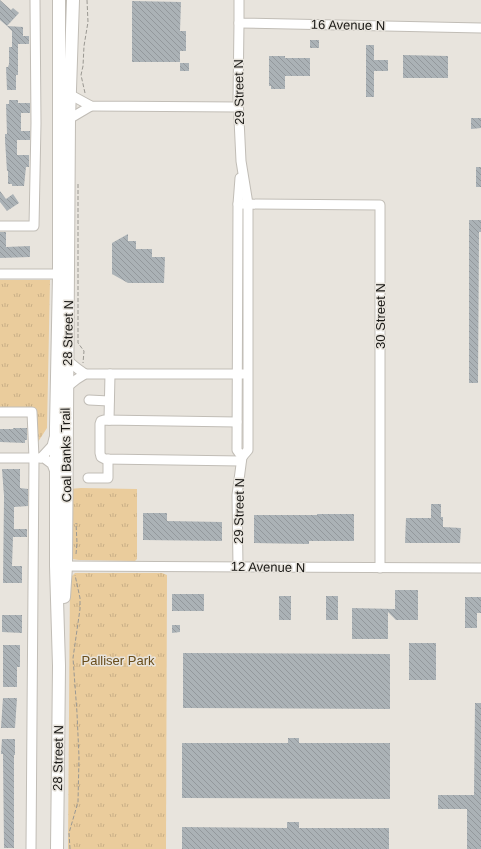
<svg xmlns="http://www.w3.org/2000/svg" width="481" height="849" font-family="Helvetica,sans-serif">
<defs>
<pattern id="park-tufts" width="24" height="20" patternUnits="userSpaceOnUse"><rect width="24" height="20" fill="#eacc9c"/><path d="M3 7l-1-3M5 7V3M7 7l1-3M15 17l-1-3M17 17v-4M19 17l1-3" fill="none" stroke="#c8ae86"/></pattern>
<pattern id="building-back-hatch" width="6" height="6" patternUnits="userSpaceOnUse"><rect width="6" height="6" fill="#abb2b6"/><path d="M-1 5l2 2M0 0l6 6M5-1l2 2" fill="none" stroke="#93989c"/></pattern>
</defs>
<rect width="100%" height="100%" fill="#e8e4dd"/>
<!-- park -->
<g fill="url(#park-tufts)">
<path d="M0,280h50l-3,148 -11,17 -3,-36 -4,-2h-29z"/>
<path d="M81,488l56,1v70l-2,2 -56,-1 -7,-1 -3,-70z"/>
<path d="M75,573h87l5,2 -1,274h-98l2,-271z"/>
</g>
<!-- building -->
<g fill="url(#building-back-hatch)">
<path d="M0,0l11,10 2,-2 6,5 -12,13 -7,-6z"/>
<path d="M132,1l49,1 -1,29h6v20h-6v11h-48z"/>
<path d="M7,26l16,1v9h6v8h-11v31h-2v15h-9l-1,-23h2l1,-3v-17h3v-16z"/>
<rect x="310" y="40" width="9" height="8"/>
<path d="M366,45h8v15h14v11h-14v26h-8z"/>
<path d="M403,55l45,1v22h-45z"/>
<path d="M269,56h16v2h25v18h-25v13h-14v-3h-2z"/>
<rect x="180" y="63" width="9" height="8"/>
<path d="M9,100h9v3h12v10h-9v18h9v9h-13v15h12v12h-3l-2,19h-12v-2h-4v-13h-1l-2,-31v-6h2l-1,-30h3z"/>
<path d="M471,118h10v10l-10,1z"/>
<rect x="476" y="167" width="5" height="20"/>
<path d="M0,191l6,8 7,-5 6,9 -12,8 -7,-9z"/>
<path d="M469,220h12v12h-2l-1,151h-9z"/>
<path d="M0,232h6v15l24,-1v11l-30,1z"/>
<path d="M128,234v7h8v8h16v8h13l-1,26h-36l-16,-9v-31z"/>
<path d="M13,428h14v12h-2v3l-25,-1v-13h13z"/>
<path d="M2,469h18v19l8,1v17l-14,1v22h13v8h-14l-1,29h10v17h-19l1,-87z"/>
<path d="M431,504h10v13h2v10l18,1 -1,15h-55l1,-25h25z"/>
<path d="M143,513h24v8l55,1v19l-79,-1z"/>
<path d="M317,514h37v27h-45v3l-55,-1v-28h63z"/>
<path d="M395,590h23v30h-22l-8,-8v27h-36v-31l43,1z"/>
<rect x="172" y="594" width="32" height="17"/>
<rect x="279" y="596" width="12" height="24"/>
<rect x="326" y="596" width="12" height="24"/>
<path d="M465,597h16v16h-4v15h-12z"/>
<path d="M2,615h20v18l-20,-1z"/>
<path d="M172,625h8v7l-8,1z"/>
<rect x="409" y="643" width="27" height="37"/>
<path d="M3,645h17v22h-3v20h-14z"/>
<path d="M183,653l207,1v55l-207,-1z"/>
<path d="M3,698h14l-2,30h-14z"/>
<path d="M475,703h6v146h-14v-40h-29v-14h36z"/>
<path d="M288,738h11v5h91v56l-208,-1v-55h106z"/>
<path d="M2,739h13v16h-1v93h-10l-1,-94h-2z"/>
<path d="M287,822h12v6h90v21h-207v-22l105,1z"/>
</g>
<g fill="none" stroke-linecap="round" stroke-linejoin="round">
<!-- minor casing -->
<g stroke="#c1bdb6" stroke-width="11">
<g id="minor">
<path d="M239,0v23l242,5"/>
<path d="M239,23l-1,75 3,63 7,43v246l-6,7"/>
<path d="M69,94l22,12 147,1"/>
<path d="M69,119l22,-13"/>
<path d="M240,178l-2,26 -1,246 5,7"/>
<path d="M238,204l142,1v363"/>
<path d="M0,226h34l2,-103 -1,-123"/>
<path d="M0,274h65"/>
<path d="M67,360l11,9 7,5"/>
<path d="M67,387l10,-8 8,-5h158"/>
<path d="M89,400l20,1"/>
<path d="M0,412h32l2,46 -3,391"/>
<path d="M109,420l1,-46"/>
<path d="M237,422l-133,-2 -3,1 -1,3v29l1,4 4,2 136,2"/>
<path d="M0,458h44l8,6 3,8"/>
<path d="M41,458l11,-12 2,-8"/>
<path d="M88,478h20v-19"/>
<path d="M61,566l420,2"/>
<path d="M238,566l-1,-71 5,-38"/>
</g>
</g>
<!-- major casing -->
<g stroke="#c1bdb6" stroke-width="14">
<g id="major">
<path d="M64,597l2,-31 3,-447 4,-119"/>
<path d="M57,849l1,-87 1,-96 -3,-100v-139l3,-152v-275"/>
</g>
</g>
<!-- path -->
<g stroke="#9a9892" stroke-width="1" stroke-dasharray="4 2" stroke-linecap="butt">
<path d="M85,93l-4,-18 2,-9 1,-20 4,-24 -1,-22"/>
<path d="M78,184v159l6,8 -1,12"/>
<path d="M76,554l1,-11 -1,-20"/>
<path d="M70,849l-1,-16 9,-31 1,-45 -2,-44 -4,-55 7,-49v-11l-5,-23"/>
</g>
<!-- minor -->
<use href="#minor" stroke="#fff" stroke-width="9"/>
<!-- major -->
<use href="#major" stroke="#fff" stroke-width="12"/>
</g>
<g text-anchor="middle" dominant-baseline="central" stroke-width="3" stroke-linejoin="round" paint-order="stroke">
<!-- street labels -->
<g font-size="13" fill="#191815" stroke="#e8e4dd">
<text transform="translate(348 25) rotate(1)">16 Avenue N</text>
<text transform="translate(239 92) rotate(-91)">29 Street N</text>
<text transform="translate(380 316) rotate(-90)">30 Street N</text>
<text transform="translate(68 333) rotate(-89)">28 Street N</text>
<text transform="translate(66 455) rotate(-91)">Coal Banks Trail</text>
<text transform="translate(239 511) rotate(-89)">29 Street N</text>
<text transform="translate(268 567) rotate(1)">12 Avenue N</text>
<text transform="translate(58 758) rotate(-89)">28 Street N</text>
</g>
<!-- park labels -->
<g font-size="13" fill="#694d1b" stroke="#e8e4dd">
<text x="118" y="660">Palliser Park</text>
</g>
</g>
</svg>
